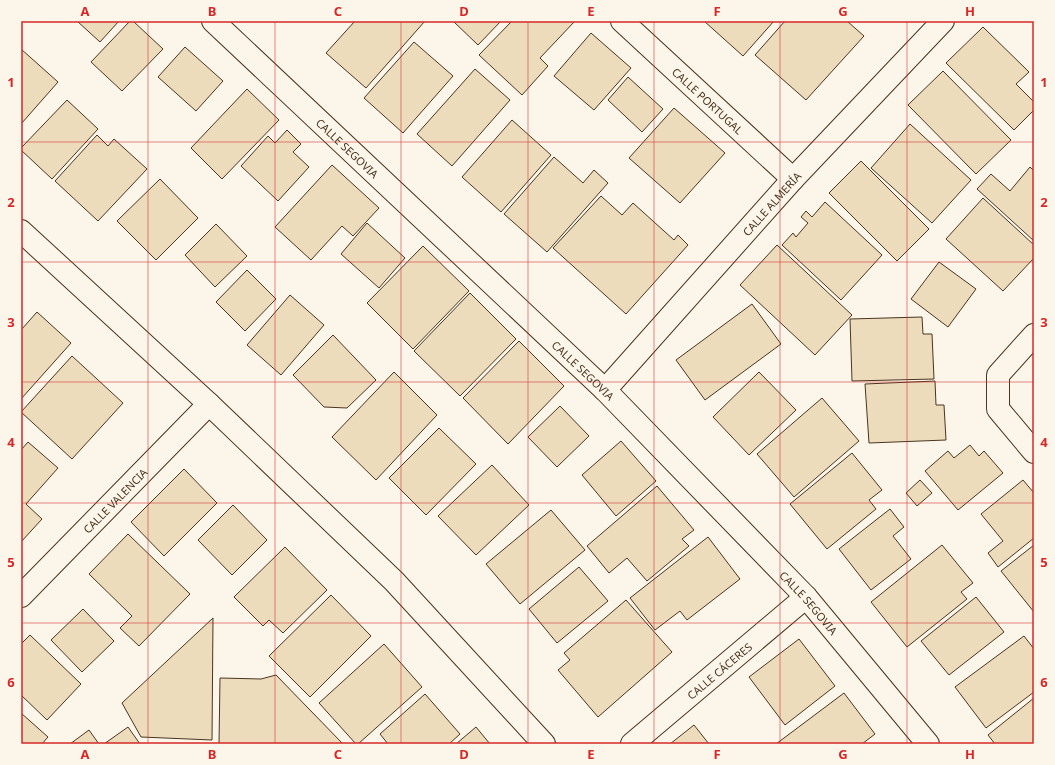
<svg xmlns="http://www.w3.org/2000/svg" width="1055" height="765" font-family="'Noto Sans',sans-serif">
<rect width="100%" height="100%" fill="#fbf6e9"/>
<!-- building -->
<g fill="#ecdcbc" stroke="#4a3520">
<path d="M77,21h42l-19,21z"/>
<path d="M130,21h3l30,28 -41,42 -31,-29z"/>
<path d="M355,21h70l-59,67 -40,-35z"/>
<path d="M453,21h48l-23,24z"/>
<path d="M512,21h63l-35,37 8,8 -26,29 -43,-40z"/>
<path d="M704,21h70l-31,35z"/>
<path d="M785,21h62l17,15 -58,64 -51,-45z"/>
<path d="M983,27l46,45 -13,12 18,18v8l-20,20 -68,-67z"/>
<path d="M591,33l40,35 -37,42 -40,-34z"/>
<path d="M414,42l39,34 -50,57 -39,-35z"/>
<path d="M185,47l38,34 -27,30 -38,-34z"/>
<path d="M21,49l37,33 -37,42z"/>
<path d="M475,69l35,31 -58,66 -35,-32z"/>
<path d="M943,71l68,69 -35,34 -68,-69z"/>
<path d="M628,77l35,32 -21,23 -34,-32z"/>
<path d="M247,89l32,31 -57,59 -31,-31z"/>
<path d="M67,100l31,29 -46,50 -31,-29v-2z"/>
<path d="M674,108l51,45 -45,50 -51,-45z"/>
<path d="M512,120l39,35 -50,57 -39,-35z"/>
<path d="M910,124l61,56 -39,43 -61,-55z"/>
<path d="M287,130l14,14 -8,8 16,15 -31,34 -37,-35 27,-30 7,7z"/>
<path d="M97,135l11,11 6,-7 33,30 -49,52 -43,-40z"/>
<path d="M554,157l29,26 11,-13 14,13 -61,69 -43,-38z"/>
<path d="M861,161l68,68 -32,32 -68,-68z"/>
<path d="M332,165l47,43 -26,28 -11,-10 -31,34 -36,-33z"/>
<path d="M1030,167l4,4v70l-57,-52 14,-15 19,17z"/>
<path d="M160,179l38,39 -42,42 -39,-39z"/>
<path d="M601,196l21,19 11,-12 41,37 4,-5 10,10 -62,69 -73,-66z"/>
<path d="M983,198l51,47v13l-31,33 -57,-52z"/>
<path d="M825,202l57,53 -41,45 -59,-55 11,-12 3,4 12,-14 -7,-6 5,-6 6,6z"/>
<path d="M367,223l38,35 -26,30 -38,-34z"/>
<path d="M216,224l31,32 -32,31 -30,-32z"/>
<path d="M777,245l75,70 -37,40 -75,-70z"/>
<path d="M423,246l46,45 -56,58 -46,-46z"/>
<path d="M939,262l37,27 -28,38 -37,-28z"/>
<path d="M247,270l29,29 -31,32 -29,-29z"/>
<path d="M470,293l46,46 -56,57 -46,-45z"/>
<path d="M290,295l34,30 -43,50 -34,-30z"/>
<path d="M752,304l29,40 -76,56 -29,-40z"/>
<path d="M37,312l34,31 -50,56v-69z"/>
<path d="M922,317l1,17h9l2,45 -82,2 -2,-62z"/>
<path d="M333,335l43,45 -29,28 -23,-1 -31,-32z"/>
<path d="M519,341l45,45 -56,58 -45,-46z"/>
<path d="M72,356l51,47 -51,56 -51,-47z"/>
<path d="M394,372l43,43 -61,65 -44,-43z"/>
<path d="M759,372l37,38 -47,45 -36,-38z"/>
<path d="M935,381l1,24h8l2,35 -77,3 -4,-59z"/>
<path d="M822,398l37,43 -65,56 -37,-43z"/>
<path d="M560,406l29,30 -32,31 -29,-30z"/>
<path d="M439,428l37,36 -50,51 -37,-37z"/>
<path d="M621,441l35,40 -40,35 -34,-41z"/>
<path d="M28,442l30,26 -32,36 16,15 -21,23v-92z"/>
<path d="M970,445l9,11 5,-5 19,22 -45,37 -33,-39 23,-20 6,7z"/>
<path d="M852,453l30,37 -13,10 7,9 -49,40 -37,-45z"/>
<path d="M492,465l37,40 -53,50 -38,-39z"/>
<path d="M184,469l33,34 -53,53 -33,-34z"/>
<path d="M920,480l12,13 -15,13 -11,-13z"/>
<path d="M1023,480l11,13v45l-36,29 -10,-14 15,-12 -22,-27z"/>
<path d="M657,486l37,44 -12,9 7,7 -42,35 -20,-23 -18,15 -22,-27z"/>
<path d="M233,505l34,35 -35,35 -34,-35z"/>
<path d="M890,509l14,18 -11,9 18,23 -40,31 -32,-41z"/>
<path d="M551,510l34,40 -65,54 -34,-40z"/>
<path d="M128,534l62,60 -51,52 -19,-18 12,-12 -43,-42z"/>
<path d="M708,537l32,42 -53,41 -7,-9 -25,19 -25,-32z"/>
<path d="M942,545l31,38 -12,9 6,7 -60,48 -36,-45z"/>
<path d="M1034,545v67l-33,-41z"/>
<path d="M285,547l42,43 -44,43 -14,-13 -6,6 -29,-29z"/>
<path d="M579,567l29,34 -51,42 -28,-34z"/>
<path d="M331,595l40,41 -61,61 -41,-41z"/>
<path d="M976,597l28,35 -55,43 -28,-34z"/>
<path d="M626,600l46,52 -74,65 -40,-47 12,-10 -6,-7z"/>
<path d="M83,609l31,32 -32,31 -31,-32z"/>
<path d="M213,618l-1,122 -71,-3 -19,-34z"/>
<path d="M30,635l51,49 -34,36 -26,-25v-51z"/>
<path d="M1024,636l10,13v43l-48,36 -31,-41z"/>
<path d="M799,639l36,47 -50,39 -36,-48z"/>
<path d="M384,644l38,43 -64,57h-2l-37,-41z"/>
<path d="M276,675l67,69h-124l1,-66 41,1z"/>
<path d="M844,693l31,41 -13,10h-86z"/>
<path d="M425,694l35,40 -11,10h-61l-8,-10z"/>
<path d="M1034,698v46h-39l-7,-9z"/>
<path d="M21,713l27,24 -6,7h-21z"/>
<path d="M694,725l15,19h-39z"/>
<path d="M128,727l12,17h-36z"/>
<path d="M476,727l14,17h-34z"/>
<path d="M89,730l10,14h-29z"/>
</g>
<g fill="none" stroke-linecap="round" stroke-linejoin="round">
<!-- minor casing -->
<g stroke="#4a3520" stroke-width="24">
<g id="minor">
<path id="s1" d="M213,21l392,369 201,207 122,147"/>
<path id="s2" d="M622,21l171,158"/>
<path d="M1034,335l-36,40v34l36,43"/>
<path id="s3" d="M605,390l188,-211 150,-158"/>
<path id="s4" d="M21,596l188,-192"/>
<path id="s5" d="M632,744l174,-147"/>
</g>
</g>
<!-- tertiary casing -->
<g stroke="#4a3520" stroke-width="24">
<path id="tertiary" d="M21,231l188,173 185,177 150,163"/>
</g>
<!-- minor -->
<use href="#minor" stroke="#fbf6e9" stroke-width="22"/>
<!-- tertiary -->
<use href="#tertiary" stroke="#fbf6e9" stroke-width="22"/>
</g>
<!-- grid -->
<path fill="none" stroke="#d62828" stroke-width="1" stroke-opacity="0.55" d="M148,21v723M275,21v723M401,21v723M528,21v723M654,21v723M780,21v723M907,21v723M21,142h1013M21,262h1013M21,382h1013M21,503h1013M21,623h1013"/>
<g text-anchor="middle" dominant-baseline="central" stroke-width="3" stroke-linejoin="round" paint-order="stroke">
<!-- street labels -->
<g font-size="11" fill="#4a3520" stroke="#fbf6e9">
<text stroke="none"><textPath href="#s2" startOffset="117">CALLE PORTUGAL</textPath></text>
<text stroke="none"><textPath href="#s1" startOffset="185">CALLE SEGOVIA</textPath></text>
<text stroke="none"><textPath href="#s3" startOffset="250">CALLE ALMERÍA</textPath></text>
<text stroke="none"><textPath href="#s1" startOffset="509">CALLE SEGOVIA</textPath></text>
<text stroke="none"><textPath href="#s4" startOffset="134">CALLE VALENCIA</textPath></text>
<text stroke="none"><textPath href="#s1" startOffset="833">CALLE SEGOVIA</textPath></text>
<text stroke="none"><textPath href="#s5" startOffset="114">CALLE CÁCERES</textPath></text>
</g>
</g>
<!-- border -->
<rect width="1055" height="765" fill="none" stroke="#fbf6e9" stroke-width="44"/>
<rect x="22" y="22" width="1011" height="721" fill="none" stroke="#d62828" stroke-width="1.5"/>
<g font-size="13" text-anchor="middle" font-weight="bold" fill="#d62828">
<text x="85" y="16">A</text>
<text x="212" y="16">B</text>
<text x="338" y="16">C</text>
<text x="464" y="16">D</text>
<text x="591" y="16">E</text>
<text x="717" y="16">F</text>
<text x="843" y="16">G</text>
<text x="970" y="16">H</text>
<text x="11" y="87">1</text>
<text x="1044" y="87">1</text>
<text x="11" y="207">2</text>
<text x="1044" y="207">2</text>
<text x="11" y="327">3</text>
<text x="1044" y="327">3</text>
<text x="11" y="447">4</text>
<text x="1044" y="447">4</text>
<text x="11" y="567">5</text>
<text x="1044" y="567">5</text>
<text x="11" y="687">6</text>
<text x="1044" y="687">6</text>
<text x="85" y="759">A</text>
<text x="212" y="759">B</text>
<text x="338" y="759">C</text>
<text x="464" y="759">D</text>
<text x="591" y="759">E</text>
<text x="717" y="759">F</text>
<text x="843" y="759">G</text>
<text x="970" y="759">H</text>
</g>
</svg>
